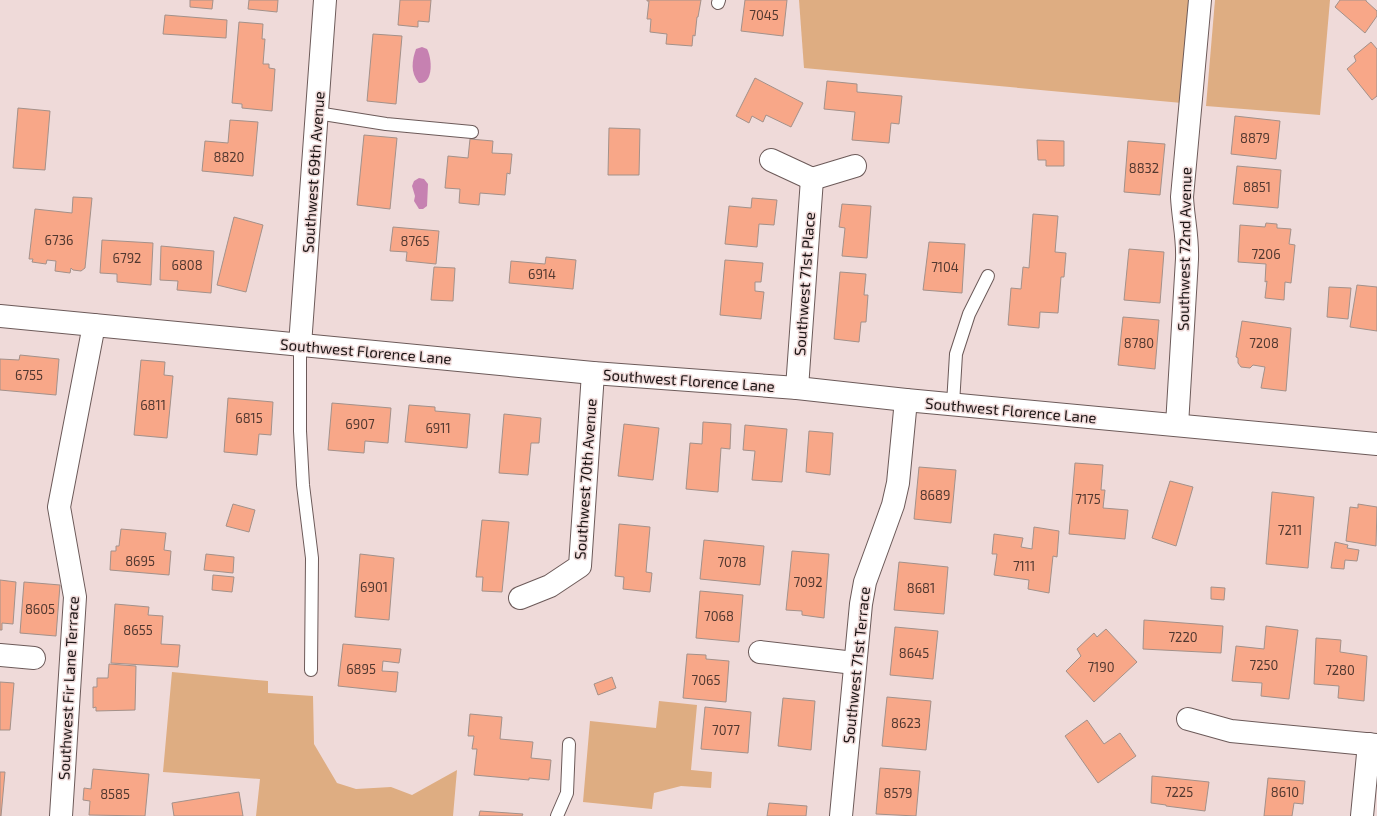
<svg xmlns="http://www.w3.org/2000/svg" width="1377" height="816" font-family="'Exo 2',sans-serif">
<rect width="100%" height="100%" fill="#efdad9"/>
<!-- green -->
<g fill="#dead82">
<path d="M799,0h392l-9,103 -378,-35z"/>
<path d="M1215,0h115l-10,115 -114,-9z"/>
<path d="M172,672l96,9v12l45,3 1,48 23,39 19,6 35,-2 21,8 45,-25 -4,46h-197l4,-37 -97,-7z"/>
<path d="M659,701l38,4 -6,65 21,2 -1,16 -30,-2 -27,7 -2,16 -69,-7 7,-81 66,7z"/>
</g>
<!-- water -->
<g fill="#c681b1">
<path d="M422,47l5,2c5,9 7,35 -8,34 -9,-10 -7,-23 -3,-34z"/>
<path d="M419,178l5,1 4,5 -1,22 -4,3h-4l-5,-8 1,-5 -3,-10 2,-5z"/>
</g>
<!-- building -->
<g fill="#f8a788" stroke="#a3918a">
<path d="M190,0h23l-1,9 -22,-2z"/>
<path d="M249,0h29l-1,12 -29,-3z"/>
<path d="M400,0h31l-2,22 -11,-1v6l-20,-2z"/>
<path d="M647,0h54l-3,17h-1l-2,19 -2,-1 -1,11 -26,-2 1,-10 -17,-2 1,-13h-4l2,-18h-2z"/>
<path d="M745,0h42l-4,36 -42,-5z"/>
<path d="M1340,0h26v1l11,10v5l-12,17 -30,-26z"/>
<path d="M165,15l62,5 -1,18 -63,-4z"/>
<path d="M239,22l24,2 -1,15h3l-2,25h6v4l6,1 -3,42 -30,-3v-4l-10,-1z"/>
<path d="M373,34l29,2 -6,68 -29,-3z"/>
<path d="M1371,42l6,7v47l-5,4 -25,-31 9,-8 -2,-5z"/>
<path d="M755,78l48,25 -12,24 -25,-12 -3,7 -11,-6 -3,7 -13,-7z"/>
<path d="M827,81l30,3v8l45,4 -3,28 -8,-1 -2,20 -37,-3 3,-28 -31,-3z"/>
<path d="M18,108l32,3 -5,59 -32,-2z"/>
<path d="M1235,116l45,5 -4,38 -45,-5z"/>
<path d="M230,120l28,2 -5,54 -51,-5 3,-30 23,2z"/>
<path d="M609,128l31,1 -1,46h-31z"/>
<path d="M364,135l33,3 -7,71 -33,-4z"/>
<path d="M470,139l23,2 -1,12 20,1 -2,20 -3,-1 -2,22 -25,-2 -1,12 -20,-2 1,-14 -15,-1 3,-32 20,2z"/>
<path d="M1037,140l27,1v25h-18v-6h-8z"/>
<path d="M1128,141l37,3 -5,51 -36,-3z"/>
<path d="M1237,166l44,4 -3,38 -45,-4z"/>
<path d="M73,197l19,1 -7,70 -4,3 -8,-1 -2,-2 -1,5 -15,-2 1,-10 -9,-1 -1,4 -14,-2 1,-3h-4l6,-50 37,4z"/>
<path d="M752,198l25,2 -3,25 -15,-1 -2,23 -32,-3 4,-38 22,2z"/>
<path d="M842,204l29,2 -4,52 -25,-2 3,-28 -6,-1z"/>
<path d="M1033,214l25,2 -3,36 11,1 -2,24h-3l-3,36 -18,-1 -1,16 -31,-3 3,-37 10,1 2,-22 6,1z"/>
<path d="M234,217l29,8 -17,67 -29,-7z"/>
<path d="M1266,223l11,1v4l14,1 -2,15 6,1 -4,38 -6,-1 -1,18 -19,-2 2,-17 -2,1 1,-18 -28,-2 2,-37 25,2z"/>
<path d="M393,227l46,4 -3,33 -30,-3 1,-9 -17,-1z"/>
<path d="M102,240l51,3 -2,42 -34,-3v-8l-17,-1z"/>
<path d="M929,242l36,2 -3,49 -39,-3z"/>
<path d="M161,246l53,5 -3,42 -34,-3 1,-9 -18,-1z"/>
<path d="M1129,249l35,3 -4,51 -36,-3z"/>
<path d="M546,257l30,3 -3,29 -64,-6 2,-22 34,3z"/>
<path d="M725,260l38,3 -2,19h-6v9l9,1 -3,27 -41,-4z"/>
<path d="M434,267l21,1 -2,33 -22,-1z"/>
<path d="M840,272l26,2 -2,21h4l-2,27h-5l-2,20 -25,-3z"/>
<path d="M1357,285l20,2v44l-27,-4z"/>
<path d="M1329,287l22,1 -3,31 -21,-2z"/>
<path d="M1123,317l36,3 -4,49 -37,-4z"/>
<path d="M1242,321l49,7 -5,63 -25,-3 4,-21 -12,-2 -3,3 -9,-1 -3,-4v-5l-2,-1z"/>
<path d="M20,355l39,4 -3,36 -56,-5v-31l19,1z"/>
<path d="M141,360l24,2 -1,13 9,1 -6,62 -33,-3z"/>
<path d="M228,398l45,4 -2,33 -12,-1 -2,21 -33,-3z"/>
<path d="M332,403l59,5 -3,35 -23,-2 -1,12 -36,-3z"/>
<path d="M409,405l26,2v4l35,3 -3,34 -62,-6z"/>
<path d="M504,414l37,4 -2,25h-8l-3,32 -29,-2z"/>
<path d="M703,422l28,2 -1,25 -9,-1 -3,44 -32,-3 4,-46 12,1z"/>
<path d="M624,424l35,4 -6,52 -35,-4z"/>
<path d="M745,425l42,4 -5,53 -30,-2 3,-29 -12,-1z"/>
<path d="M809,431l24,2 -3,42 -24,-3z"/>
<path d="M1075,463l28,2 -2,25h4l-2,18 25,2 -3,29 -56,-5z"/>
<path d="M919,467l37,3 -5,53 -37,-4z"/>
<path d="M1170,481l23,6 -17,59 -24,-8z"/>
<path d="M1272,492l42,5 -6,71 -42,-4z"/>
<path d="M233,504l22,6 -6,22 -23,-6z"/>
<path d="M1358,504l19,3 -1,39 -30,-5 4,-34 8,1z"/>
<path d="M482,520l27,2 -7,70 -20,-1 1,-14h-7z"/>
<path d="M619,524l31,3 -4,45 6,1 -2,19 -27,-3 1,-12 -9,-1z"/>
<path d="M1034,527l25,4 -2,26 -4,-1 -4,37 -21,-4 1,-9 -35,-5 3,-21h-5l2,-20 29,4 -2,9 11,2z"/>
<path d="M121,529l45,4 -2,17 7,1 -2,24 -59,-5 1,-19h5v-5h3z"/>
<path d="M704,540l60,6 -4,39 -60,-6z"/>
<path d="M1335,542l13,3 -1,3 12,2 -2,11 -12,-1 -1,9 -13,-1z"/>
<path d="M792,551l37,3 -5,64 -22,-3v-4l-16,-1z"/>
<path d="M206,554l28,3 -1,16 -29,-3z"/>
<path d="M360,554l34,4 -5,62 -34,-3z"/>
<path d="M899,562l49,5 -4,47 -50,-4z"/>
<path d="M213,575l21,2 -2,15 -20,-2z"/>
<path d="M0,580l16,2 -3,42 -11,-1v7h-2z"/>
<path d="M24,582l36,3 -4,51 -36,-3z"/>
<path d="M1211,587l14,1 -1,12 -13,-1z"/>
<path d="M700,591l43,4 -4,47 -43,-4z"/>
<path d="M115,604l34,3 -1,8 15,1 -2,28 19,1 -2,22 -67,-4z"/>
<path d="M1144,620l79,6 -2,27 -78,-4z"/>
<path d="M1266,626l32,4 -9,69 -28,-3 1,-13 -30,-2 4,-35 28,3z"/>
<path d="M895,627l43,4 -5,48 -43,-4z"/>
<path d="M1106,629l31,33 -43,40 -28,-31 15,-15 -4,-7 17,-16 3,4z"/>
<path d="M1316,638l25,2 -1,12 27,4 -3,45 -26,-3 1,-12 -25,-2z"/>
<path d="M343,644l58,5 -2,14 -16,-2 -1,10 16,1 -2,20 -58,-6z"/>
<path d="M687,654l19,1v4l23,2 -3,41 -43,-4z"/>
<path d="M109,664l27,2 -1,44 -39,1v-4l-3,1v-21h4v-9h11z"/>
<path d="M612,677l4,11 -18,7 -4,-11z"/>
<path d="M0,682l14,1 -4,47h-10z"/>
<path d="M887,697l44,4 -5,49 -44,-4z"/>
<path d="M783,698l32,3 -4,49 -33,-4z"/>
<path d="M705,707l46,5 -3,41 -47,-4z"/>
<path d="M470,714l32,3 -2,22 33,3 -2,16 20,2 -2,20 -20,-2v2l-55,-5 3,-26h-5l2,-13h-6z"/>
<path d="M1087,720l17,24 16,-11 16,23 -38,27 -33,-47z"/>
<path d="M880,768l40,3 -4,45 -40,-2z"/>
<path d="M93,769l56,5 -4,42 -56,-1 1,-14 -7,-1 1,-12 7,1z"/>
<path d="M0,772h5l-4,44h-1z"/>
<path d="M1152,776l57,6 -4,29 -39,-5v-1l-15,-2z"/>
<path d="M1268,778l37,3 -2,23 -9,-1 -2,13h-28z"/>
<path d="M239,792l4,24h-69l-2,-13z"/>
<path d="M769,803l38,3 -1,10h-39z"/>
<path d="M480,811l43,3 -1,2h-43z"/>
</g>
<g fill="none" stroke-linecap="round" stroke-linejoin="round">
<!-- service casing -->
<g stroke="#6c5a59" stroke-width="14">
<g id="service">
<path d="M718,3l1,-3"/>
<path d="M317,113l69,11 86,8"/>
<path d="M300,345v86l3,54 9,73 -1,112"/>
<path d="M953,404l3,-50 13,-40 19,-38"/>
<path d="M557,816l10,-23 2,-49"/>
</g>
</g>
<!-- minor casing -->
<g stroke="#6c5a59" stroke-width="24">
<g id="minor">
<path d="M771,160l41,19 43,-13"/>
<path d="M0,316l593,57 204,15 109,12 471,44"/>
<path d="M300,345l25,-345"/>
<path d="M797,388l15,-209"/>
<path d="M1177,425l10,-166c1,-21 -4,-41 -5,-62l18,-197"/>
<path d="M520,598l30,-12 30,-20 13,-193"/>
<path d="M760,652l94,11"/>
<path d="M0,655l34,3"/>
<path d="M1188,719l43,12 146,14"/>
<path d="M61,816l14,-219 -16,-90 35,-182"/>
<path d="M841,816l20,-212 4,-22 19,-52 9,-25 5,-22 8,-83"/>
<path d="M1362,816l7,-72"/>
</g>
</g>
<!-- service -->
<use href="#service" stroke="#fff" stroke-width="12"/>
<!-- minor -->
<use href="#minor" stroke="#fff" stroke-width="22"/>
</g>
<g text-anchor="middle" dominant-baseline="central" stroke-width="3" stroke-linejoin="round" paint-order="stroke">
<!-- number labels -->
<g font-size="13" fill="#523830">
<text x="764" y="15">7045</text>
<text x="1255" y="138">8879</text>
<text x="229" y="157">8820</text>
<text x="1144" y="168">8832</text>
<text x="1257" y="187">8851</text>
<text x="59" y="240">6736</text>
<text x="415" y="241">8765</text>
<text x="1266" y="254">7206</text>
<text x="127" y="258">6792</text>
<text x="187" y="265">6808</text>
<text x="945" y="267">7104</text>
<text x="542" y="274">6914</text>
<text x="1139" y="343">8780</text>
<text x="1264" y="343">7208</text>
<text x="29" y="375">6755</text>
<text x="153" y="405">6811</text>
<text x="249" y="418">6815</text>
<text x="360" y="424">6907</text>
<text x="438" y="428">6911</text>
<text x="935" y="495">8689</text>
<text x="1088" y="499">7175</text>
<text x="1290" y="530">7211</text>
<text x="140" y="561">8695</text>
<text x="732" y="562">7078</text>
<text x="1024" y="566">7111</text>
<text x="808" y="582">7092</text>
<text x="374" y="587">6901</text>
<text x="921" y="588">8681</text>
<text x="40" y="609">8605</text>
<text x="719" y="616">7068</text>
<text x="138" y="630">8655</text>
<text x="1183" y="637">7220</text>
<text x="914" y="653">8645</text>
<text x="1264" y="665">7250</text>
<text x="1101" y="667">7190</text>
<text x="361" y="669">6895</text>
<text x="1340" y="670">7280</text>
<text x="706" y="680">7065</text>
<text x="906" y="723">8623</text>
<text x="726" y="730">7077</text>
<text x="1179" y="792">7225</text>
<text x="1285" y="792">8610</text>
<text x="898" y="793">8579</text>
<text x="115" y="794">8585</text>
</g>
<!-- street labels -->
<g font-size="15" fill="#1a1313" stroke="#efdad9">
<text transform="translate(313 172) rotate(-86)">Southwest 69th Avenue</text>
<text transform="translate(1184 249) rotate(-89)">Southwest 72nd Avenue</text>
<text transform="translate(804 284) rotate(-86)">Southwest 71st Place</text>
<text transform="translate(366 351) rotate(5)">Southwest Florence Lane</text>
<text transform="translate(689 380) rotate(4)">Southwest Florence Lane</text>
<text transform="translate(1011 410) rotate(5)">Southwest Florence Lane</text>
<text transform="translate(585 479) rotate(-86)">Southwest 70th Avenue</text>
<text transform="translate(856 665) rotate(-84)">Southwest 71st Terrace</text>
<text transform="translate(68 688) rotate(-87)">Southwest Fir Lane Terrace</text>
</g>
</g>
</svg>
